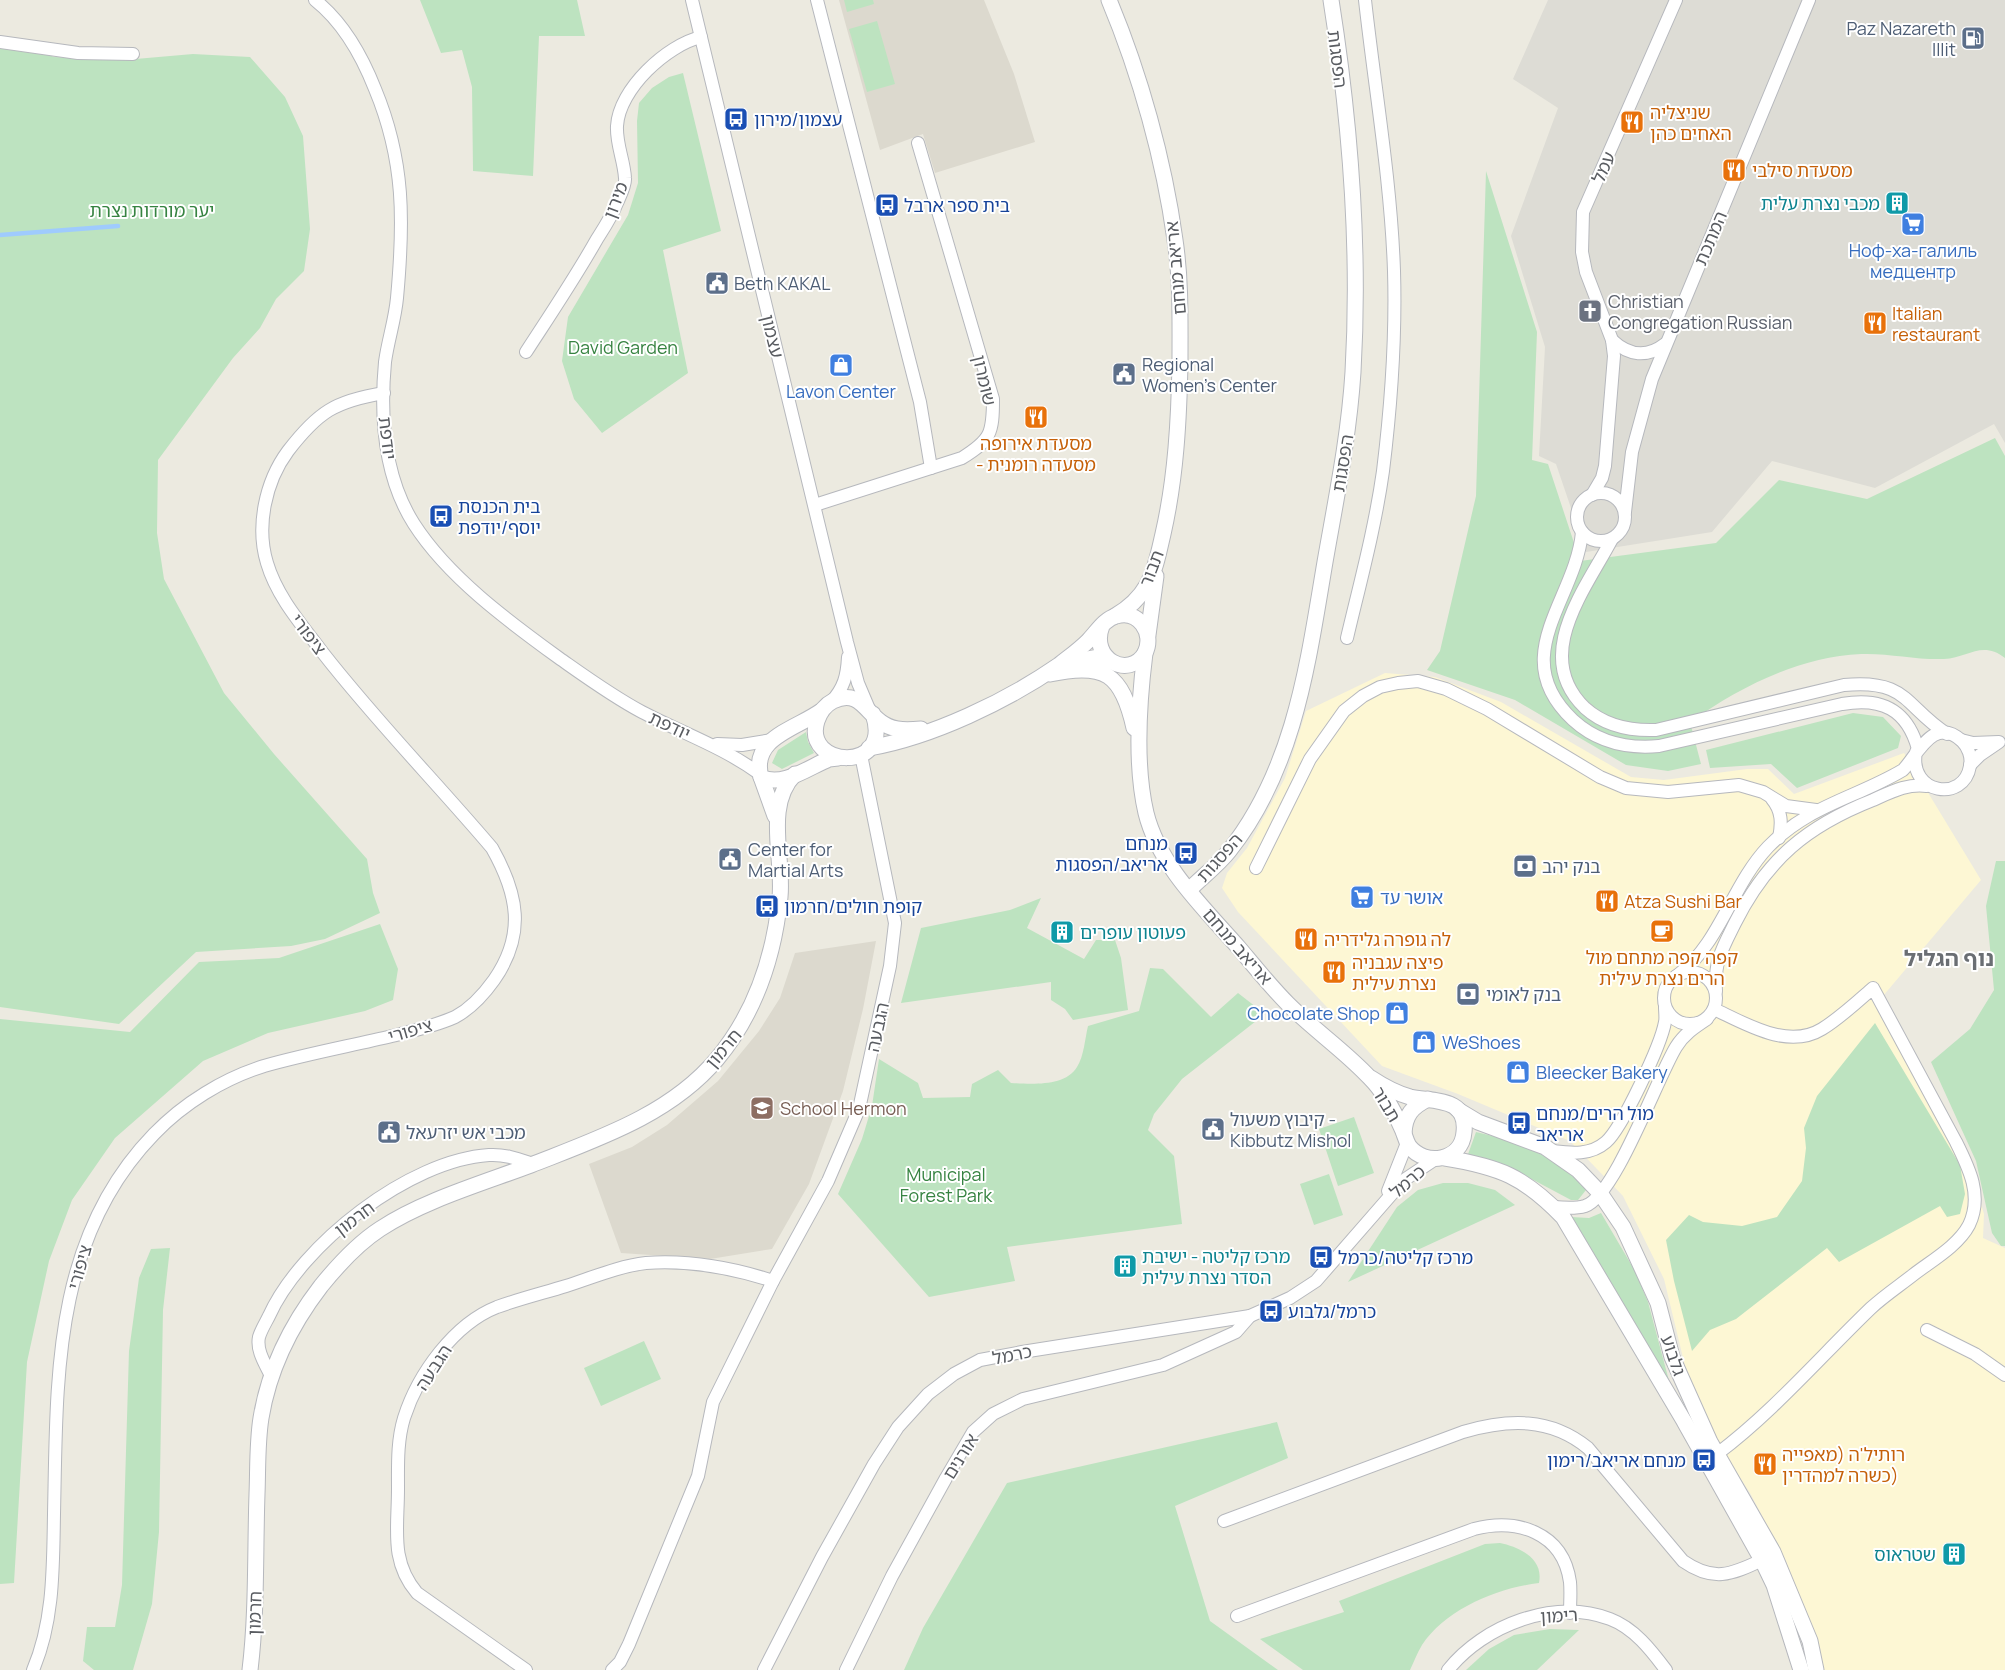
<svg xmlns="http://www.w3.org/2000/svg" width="2005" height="1670" font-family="Manrope,'Noto Sans Hebrew',sans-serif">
<rect width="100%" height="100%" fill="#eceae0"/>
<!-- commercial -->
<path fill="#fdf7d4" d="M1385,673l50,4 66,25 130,75 33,3 83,-11h21l26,25 110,-41 77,127 -98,116 84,160 17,58 -1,24 22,10v422h-183l-36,-109 -36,-68 -37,-57 -21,-41 -28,-116 -41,-83 -53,-55 -112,-47 -76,-28 -144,-154 -16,-24 5,-15 20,-25 38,-70 21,-67z"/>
<!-- industrial -->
<path fill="#dddcd5" d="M1548,0h457v443l-11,-19 -119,64 -103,-27 -60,71 -126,20 -30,-88 -17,-8 6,-109 -34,-111 47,-128 -45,-29z"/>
<!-- education -->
<g fill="#dcd9ce">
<path d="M839,0h145l30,74 21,68 -100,31 -12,-39 -43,16z"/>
<path d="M876,941l-13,68 -20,82 -34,93 -37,65 -62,10 -89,-6 -32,-89 43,-17 35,-22 51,-44 41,-50 21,-33 15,-45z"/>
</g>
<!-- green -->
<g fill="#bde3c0">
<path d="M420,0h157l8,36h-46l-6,140 -60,-5 -1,-84 -10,-37 -21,3z"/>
<path d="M844,0h29l1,4 -27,8z"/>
<path d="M877,21l18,63 -28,8 -18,-63z"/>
<path d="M0,38l10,2 44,17 70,3 69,-6 57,3 35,40 18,39 7,93 -6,42 -28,28 -16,29 -27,30 -75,102 -1,73 7,46 60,114 50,61 93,105 6,34 7,20 -55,26 -34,7 -95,6 -77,72 -119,-17z"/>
<path d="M683,73l38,158 -58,19 25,123 -86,60 -28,-34 -12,-38 6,-44 60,-102 10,-32 -1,-62 2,-18 13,-15 17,-11z"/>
<path d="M1486,171l51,161 -5,128 16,4 32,97 136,-18 63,-63 88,19 128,-61 10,18v202c-23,-18 -37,0 -61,1 -28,1 -55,-6 -83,-5 -63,3 -121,33 -171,68l11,42 -33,7 -42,-6 -111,-65 -88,-30 13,-19 36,-155z"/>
<path d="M1853,713l30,4 18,19 -3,12 -101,40 -26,-24 -61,4 -4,-18z"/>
<path d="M806,732l2,10 6,11 -32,16 -10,-6 6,-13z"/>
<path d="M1996,861h9v385h-4l-9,-13 -16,-72 -45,-99 39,-33 24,-39 -8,-84z"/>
<path d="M1041,898l-14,30 57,31 12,-19h19l6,18 7,52 -55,10 -8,-11 -14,-9v-18l-150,21 20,-75 89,-18z"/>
<path d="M380,924l18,45 -5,31 -28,11 -97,22 -65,28 -88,77 -43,62 -23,61 -22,101 -13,221 -14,1v-565l130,13 69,-70 80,-4z"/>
<path d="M1150,968l13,1 48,48 27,-24 27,21 -83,65 -28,35 -6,16 26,26 8,68 -175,23 8,34 -86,16 -91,-103 24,-55 10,-33 7,-47 39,24 5,15 47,-1 2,-13 26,-14 13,13c20,1 54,4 66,-16 7,-11 8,-29 11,-41l51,-15z"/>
<path d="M1875,1023l85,142 5,29 -5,20 -13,3 -7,-11 -101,56 -12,-14 -91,71 -26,11 -18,21 -18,-70 -8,-41 23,-25 14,7 39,4 35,-9 25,-36 4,-33 -2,-20 13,-32z"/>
<path d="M1354,1117l20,56 -36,13 -19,-57z"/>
<path d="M1476,1132c30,7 62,17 87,36 9,6 16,15 23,22l-8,10h-7l-45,-24 -59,-19z"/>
<path d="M1329,1174l14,41 -29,10 -14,-41z"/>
<path d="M1443,1183h25l27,7 20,15 -167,77 49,-75 21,-17z"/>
<path d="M1601,1213l34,58 13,31 24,90 -101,-175 18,1z"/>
<path d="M170,1248l-7,62 -4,222 -7,72 -19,66h-39l-11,-9 4,-34h28l7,-42 7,-234 10,-73 12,-29z"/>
<path d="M644,1341l17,38 -60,27 -17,-38z"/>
<path d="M1277,1422l11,36 -113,48 35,115 68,49h-374l19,-42 84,-145z"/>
<path d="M1500,1543c19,4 44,15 39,40 -42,5 -93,26 -117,62 -5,8 -8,17 -12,25h-107l-43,-31 84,-27 -5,-11 146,-57z"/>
<path d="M1550,1629l29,1 -42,40h-71l23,-21 25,-14z"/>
</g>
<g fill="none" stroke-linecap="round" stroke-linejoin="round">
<!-- stream -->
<path stroke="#9fcbfd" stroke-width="4.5" d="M0,235l118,-9"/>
<!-- minor casing -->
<g stroke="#b6b8bd" stroke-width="14">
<g id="minor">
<path d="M315,0c29,23 47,56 60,89 30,72 29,133 22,209 -2,22 -9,42 -12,64 -5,54 -1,115 29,162 34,53 94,97 145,134 27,19 53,38 83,54 40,21 81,35 118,62"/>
<path d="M692,0l155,642 11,41 11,26"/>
<path d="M817,0l103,402 11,66"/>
<path d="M0,42l78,11 55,1"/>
<path d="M1612,340c17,16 35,18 53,4"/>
<path d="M526,352c24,-37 49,-74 71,-113 7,-11 15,-23 20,-36 3,-7 9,-18 8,-25 -1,-18 -9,-34 -8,-52 2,-37 50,-81 84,-89"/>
<circle cx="1601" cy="517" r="24"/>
<path d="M1592,495l10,-17 3,-12 9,-110 -2,-16 -26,-68 -4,-20 1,-40 93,-212"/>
<path d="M815,505l147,-47c29,-18 31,-25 31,-59l-75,-256"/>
<path d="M1625,512l7,-60 20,-73 157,-379"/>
<path d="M1582,532c-6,68 -77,124 -9,188 24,22 54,29 86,26l183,-42c39,-7 65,5 76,45"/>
<path d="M1612,539c-27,51 -81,117 -27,169 20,18 44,23 71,22l188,-45c64,-6 60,21 103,49"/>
<path d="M1347,638c13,-55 28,-110 36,-167 8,-65 13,-134 11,-200 -3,-90 -19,-181 -29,-271"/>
<path d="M831,702c13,-14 16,-26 17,-45"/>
<path d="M1961,740l12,3 26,-1 -19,13 -10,10"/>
<path d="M717,744l25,1 30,-5"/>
<path d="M1772,799c10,12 10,24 7,39"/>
<path d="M1256,868l54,-109 34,-48 19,-15 17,-9 18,-4 20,-2 28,8 41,20 113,68 26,11 42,4 71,-7 24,7 23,14 30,4"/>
<circle cx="1690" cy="998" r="26"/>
<path d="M1679,974c41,-31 53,-89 89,-127 41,-42 88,-49 135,-77 15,-16 31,-55 59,-29 6,6 10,16 8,25 -6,37 -62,28 -54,-14"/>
<path d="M1716,991c-2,-29 6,-42 19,-68 32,-64 72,-97 138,-123 18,-8 35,-17 54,-14"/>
<path d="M1714,1009c32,15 74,41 108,20 18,-11 35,-27 51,-41l83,154c13,26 27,54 13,83 -11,21 -38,36 -56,50 -14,11 -29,21 -42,33 -51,49 -98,104 -154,146"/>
<path d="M1551,1151c19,2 39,5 55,-9 16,-14 55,-97 59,-120 1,-4 0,-10 0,-15"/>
<path d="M1388,1191l19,-48"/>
<path d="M1554,1207c10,1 21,2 31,-1 30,-10 72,-128 91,-159 8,-13 19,-20 31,-28"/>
<path d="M1927,1330l48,24 30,21"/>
<path d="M271,1376c-5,-11 -15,-25 -12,-39 2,-7 7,-15 10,-21 32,-71 140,-156 220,-161 16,-1 29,4 44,9"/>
<path d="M1224,1521l239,-89c45,-13 87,-15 125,16l95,113c30,21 48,14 79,-1"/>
<path d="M1237,1616l237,-87c43,-11 89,3 96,53 1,10 0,21 0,31"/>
<path d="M33,1670c21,-49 20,-103 21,-156 3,-135 -2,-275 100,-380 30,-31 69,-55 110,-68 42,-12 86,-20 128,-30 20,-5 43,-10 63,-19 15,-8 29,-23 39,-37 32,-46 24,-86 -2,-132 -56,-66 -116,-127 -169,-195 -21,-28 -46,-56 -56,-90 -11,-36 -2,-81 21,-112 30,-39 47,-50 96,-58"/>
<path d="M526,1670l-109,-77c-27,-32 -19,-64 -19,-104 0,-24 -1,-48 6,-71 14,-44 50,-94 93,-111 22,-8 46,-14 69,-21 25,-8 53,-20 80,-23 42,-3 87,5 127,18"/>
<path d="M612,1670l8,-8 9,-18 69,-168 15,-74 60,-121 55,-100 31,-72 31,-143 5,-43 -34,-168"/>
<path d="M764,1670l58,-113 52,-93 24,-37 30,-33 26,-20 26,-14 42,-8 228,-36 40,-18 26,-17 88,-101 30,-20"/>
<path d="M846,1670l46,-94 54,-98 27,-46 20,-18 30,-15 140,-34 73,-33 14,-16"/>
<path d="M1448,1670c36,-45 106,-72 162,-51 24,9 41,31 56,51"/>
</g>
</g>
<!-- tertiary casing -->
<g stroke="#b6b8bd" stroke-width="17">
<g id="tertiary">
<path d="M1109,0c31,74 55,160 66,240 6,40 5,81 5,121 -1,58 -4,116 -17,173 -4,17 -7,35 -16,51 -8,14 -18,23 -32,31"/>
<path d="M1148,635l8,-59"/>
<path d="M1145,653c-6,48 -10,113 1,160 13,53 59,96 93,135 16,19 32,39 49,56 26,26 57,47 82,74 15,15 25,35 33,53 2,5 3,10 6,15 16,21 53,15 55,-14 4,-36 -33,-30 -54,-35 -14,-4 -27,-11 -39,-19"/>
<path d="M1066,663l33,-6 12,5"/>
<path d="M1050,674c55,-12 72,0 84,54"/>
<path d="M821,711c-25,18 -71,27 -60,66 21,11 48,-10 68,-18l9,-1"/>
<path d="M873,714c21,60 -71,54 -56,7 3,-9 8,-16 16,-20 27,-13 33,13 51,23 11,7 25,6 37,5"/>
<path d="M869,748c63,-11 138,-47 190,-83 10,-8 20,-15 29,-24 8,-8 16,-22 28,-25 22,-7 39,17 29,37 -16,27 -56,6 -43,-27"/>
<path d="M761,777l14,39"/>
<path d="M1189,890c13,-13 29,-25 40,-39 66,-83 79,-189 96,-289 11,-63 24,-126 28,-190 7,-121 -3,-252 -22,-372"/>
<path d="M1458,1110l20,12 67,25 33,23 22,23 23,34 35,76 14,54 38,85 63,110 37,89 6,29"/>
<path d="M1404,1133c1,-18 8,-26 24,-34"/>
<path d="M1445,1158c55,9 78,18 118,59l121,204 78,139 12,25 27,85"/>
<path d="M250,1670c7,-58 5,-117 7,-176 1,-25 0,-51 4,-76 8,-49 30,-93 60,-132 17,-21 36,-42 59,-57 42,-28 103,-46 151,-64 66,-26 139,-50 186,-106 39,-47 57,-102 63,-162 4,-39 -16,-92 15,-123"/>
</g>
</g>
<!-- minor -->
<use href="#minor" stroke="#fff" stroke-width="12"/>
<!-- tertiary -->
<use href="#tertiary" stroke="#fff" stroke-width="15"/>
</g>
<!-- icons -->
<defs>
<g id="fuel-square" transform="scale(1.25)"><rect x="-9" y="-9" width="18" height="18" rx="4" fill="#5c6f8a" stroke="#fff"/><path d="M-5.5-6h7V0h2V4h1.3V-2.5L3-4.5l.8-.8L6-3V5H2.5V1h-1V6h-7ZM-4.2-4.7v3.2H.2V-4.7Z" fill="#fff"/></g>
<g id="bus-square" transform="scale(1.25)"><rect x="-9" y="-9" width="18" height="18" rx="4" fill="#1a4fb4" stroke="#fff"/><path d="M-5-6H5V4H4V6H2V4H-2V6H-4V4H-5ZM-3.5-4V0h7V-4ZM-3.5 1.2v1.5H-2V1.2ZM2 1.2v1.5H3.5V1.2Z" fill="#fff"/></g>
<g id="restaurant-square" transform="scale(1.25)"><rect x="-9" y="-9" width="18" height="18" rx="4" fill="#e8710a" stroke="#fff"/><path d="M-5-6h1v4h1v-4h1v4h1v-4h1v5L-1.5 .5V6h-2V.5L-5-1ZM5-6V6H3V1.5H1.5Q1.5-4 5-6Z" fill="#fff"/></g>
<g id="building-square" transform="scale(1.25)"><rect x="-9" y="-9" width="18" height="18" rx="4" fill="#0f9aa8" stroke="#fff"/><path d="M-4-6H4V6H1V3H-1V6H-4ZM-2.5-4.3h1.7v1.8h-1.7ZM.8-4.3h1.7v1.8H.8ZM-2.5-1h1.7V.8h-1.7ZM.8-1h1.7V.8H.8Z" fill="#fff"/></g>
<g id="supermarket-square" transform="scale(1.25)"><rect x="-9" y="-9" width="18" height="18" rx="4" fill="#3f7fe0" stroke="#fff"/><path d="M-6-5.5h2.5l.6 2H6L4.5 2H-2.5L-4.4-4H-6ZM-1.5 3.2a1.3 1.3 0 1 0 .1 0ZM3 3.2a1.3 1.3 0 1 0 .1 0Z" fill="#fff"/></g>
<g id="civic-square" transform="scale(1.25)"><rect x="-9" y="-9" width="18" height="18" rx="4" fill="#5c6f8a" stroke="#fff"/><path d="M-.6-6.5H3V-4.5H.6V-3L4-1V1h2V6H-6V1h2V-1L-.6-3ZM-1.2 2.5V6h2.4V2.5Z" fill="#fff"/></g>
<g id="church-square" transform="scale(1.25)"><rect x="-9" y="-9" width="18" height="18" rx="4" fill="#6b7280" stroke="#fff"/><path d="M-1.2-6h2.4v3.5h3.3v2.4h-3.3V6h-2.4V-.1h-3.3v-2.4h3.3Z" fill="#fff"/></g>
<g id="shop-square" transform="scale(1.25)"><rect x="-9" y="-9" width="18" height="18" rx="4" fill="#3f7fe0" stroke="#fff"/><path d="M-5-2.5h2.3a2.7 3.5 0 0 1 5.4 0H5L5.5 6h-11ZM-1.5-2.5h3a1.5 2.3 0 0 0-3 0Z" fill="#fff"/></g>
<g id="bank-square" transform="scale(1.25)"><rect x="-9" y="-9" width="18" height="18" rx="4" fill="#5c6f8a" stroke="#fff"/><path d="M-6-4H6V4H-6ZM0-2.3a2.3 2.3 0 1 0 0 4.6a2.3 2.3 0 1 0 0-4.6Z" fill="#fff"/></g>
<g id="cafe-square" transform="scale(1.25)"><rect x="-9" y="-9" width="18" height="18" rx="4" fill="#e8710a" stroke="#fff"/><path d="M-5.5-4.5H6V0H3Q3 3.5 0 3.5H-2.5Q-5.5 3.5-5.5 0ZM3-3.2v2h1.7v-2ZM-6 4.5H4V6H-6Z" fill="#fff"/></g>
<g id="school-square" transform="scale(1.25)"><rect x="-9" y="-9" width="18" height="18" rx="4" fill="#8d6e63" stroke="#fff"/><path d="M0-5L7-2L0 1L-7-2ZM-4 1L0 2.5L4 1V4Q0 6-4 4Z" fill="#fff"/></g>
</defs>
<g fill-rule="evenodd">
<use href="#fuel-square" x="1973" y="38"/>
<use href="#bus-square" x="736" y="119"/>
<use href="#restaurant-square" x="1632" y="122"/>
<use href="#restaurant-square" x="1734" y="170"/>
<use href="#building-square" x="1897" y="203"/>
<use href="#bus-square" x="887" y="205"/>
<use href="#supermarket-square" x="1913" y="224"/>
<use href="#civic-square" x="717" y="283"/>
<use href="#church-square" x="1590" y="311"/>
<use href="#restaurant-square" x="1875" y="323"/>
<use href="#shop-square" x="841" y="365"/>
<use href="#civic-square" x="1124" y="374"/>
<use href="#restaurant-square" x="1036" y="417"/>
<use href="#bus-square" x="441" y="516"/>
<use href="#bus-square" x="1186" y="853"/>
<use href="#civic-square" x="730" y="859"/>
<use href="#bank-square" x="1525" y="866"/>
<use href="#supermarket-square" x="1362" y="897"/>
<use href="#restaurant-square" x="1607" y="901"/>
<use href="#bus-square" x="767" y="906"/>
<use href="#cafe-square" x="1662" y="931"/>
<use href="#building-square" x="1062" y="932"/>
<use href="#restaurant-square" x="1306" y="939"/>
<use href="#restaurant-square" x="1334" y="972"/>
<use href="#bank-square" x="1468" y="994"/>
<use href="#shop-square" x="1397" y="1013"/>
<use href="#shop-square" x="1424" y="1042"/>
<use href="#shop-square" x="1518" y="1072"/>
<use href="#school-square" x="762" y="1108"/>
<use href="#bus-square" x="1519" y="1123"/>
<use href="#civic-square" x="1213" y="1129"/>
<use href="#civic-square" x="389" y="1132"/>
<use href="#bus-square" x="1321" y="1257"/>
<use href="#building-square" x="1125" y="1266"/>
<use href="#bus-square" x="1271" y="1311"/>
<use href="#bus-square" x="1704" y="1460"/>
<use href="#restaurant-square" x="1765" y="1464"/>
<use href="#building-square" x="1954" y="1554"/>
</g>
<g text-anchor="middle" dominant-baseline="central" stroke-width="4" stroke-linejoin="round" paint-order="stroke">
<!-- service labels -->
<g font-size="18" fill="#4e5e75" stroke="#fff" text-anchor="start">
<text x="1956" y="28" text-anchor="end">Paz Nazareth<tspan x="1956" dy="21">Illit</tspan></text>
<text x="734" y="283">Beth KAKAL</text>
<text x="1142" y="364">Regional<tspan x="1142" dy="21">Women's Center</tspan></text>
<text x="748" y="849">Center for<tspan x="748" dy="21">Martial Arts</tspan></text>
<text x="1542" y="866">בנק יהב</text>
<text x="1486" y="994">בנק לאומי</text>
<text x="1230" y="1119">קיבוץ משעול -<tspan x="1230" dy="21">Kibbutz Mishol</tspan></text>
<text x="406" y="1132">מכבי אש יזרעאל</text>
</g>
<!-- street labels -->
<g font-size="18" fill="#595c61" stroke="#fff">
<text transform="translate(1338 59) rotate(83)">הפסגות</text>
<text transform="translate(1603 167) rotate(-66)">עמל</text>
<text transform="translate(615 200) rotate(-69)">מירון</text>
<text transform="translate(1710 238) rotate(-67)">המתכת</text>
<text transform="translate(1175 268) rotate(-95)">אריאב מנחם</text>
<text transform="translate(773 336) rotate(76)">עצמון</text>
<text transform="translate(985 380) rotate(77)">שומרון</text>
<text transform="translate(388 438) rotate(83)">יודפת</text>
<text transform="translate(1342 463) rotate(-81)">הפסגות</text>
<text transform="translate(1151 568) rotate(-69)">תבור</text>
<text transform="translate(309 634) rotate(53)">ציפורי</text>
<text transform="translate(670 725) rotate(25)">יודפת</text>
<text transform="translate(1219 857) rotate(-48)">הפסגות</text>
<text transform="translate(1238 946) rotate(49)">אריאב מנחם</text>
<text transform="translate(877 1027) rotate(-78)">הגבעה</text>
<text transform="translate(410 1030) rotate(-16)">ציפורי</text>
<text transform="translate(723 1048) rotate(-50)">חרמון</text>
<text transform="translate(1387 1104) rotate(59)">תבור</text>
<text transform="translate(1407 1181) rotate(-41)">כרמל</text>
<text transform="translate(354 1218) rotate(-37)">חרמון</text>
<text transform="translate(79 1267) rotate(-74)">ציפורי</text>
<text transform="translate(1012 1354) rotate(-11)">כרמל</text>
<text transform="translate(1674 1355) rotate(71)">גלבוע</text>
<text transform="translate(433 1367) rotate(-57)">הגבעה</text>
<text transform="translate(960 1456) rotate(-58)">אורנים</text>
<text transform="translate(254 1613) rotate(-88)">חרמון</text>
<text transform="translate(1559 1615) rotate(-3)">רימון</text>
</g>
<!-- food labels -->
<g font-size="18" fill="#c56008" stroke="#fff" text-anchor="start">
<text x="1650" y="112">שניצליה<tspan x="1650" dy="21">האחים כהן</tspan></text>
<text x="1752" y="170">מסעדת סילבי</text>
<text x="1892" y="313">Italian<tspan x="1892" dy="21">restaurant</tspan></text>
<text x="1036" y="443" text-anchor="middle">מסעדת אירופה<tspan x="1036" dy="21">- מסעדה רומנית</tspan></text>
<text x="1624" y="901">Atza Sushi Bar</text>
<text x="1324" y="939">לה גופרה גלידריה</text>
<text x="1662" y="957" text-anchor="middle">קפה קפה מתחם מול<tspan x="1662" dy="21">הרים נצרת עילית</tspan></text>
<text x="1352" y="962">פיצה עגבניה<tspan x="1352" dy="21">נצרת עילית</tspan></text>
<text x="1782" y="1454">רותיל'ה (מאפייה<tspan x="1782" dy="21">כשרה למהדרין)</tspan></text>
</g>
<!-- transit labels -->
<g font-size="18" fill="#164399" stroke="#fff" text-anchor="start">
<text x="754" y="119">עצמון/מירון</text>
<text x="904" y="205">בית ספר ארבל</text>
<text x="458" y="506">בית הכנסת<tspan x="458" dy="21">יוסף/יודפת</tspan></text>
<text x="1168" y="843" text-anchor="end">מנחם<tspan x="1168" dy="21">אריאב/הפסגות</tspan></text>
<text x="784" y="906">קופת חולים/חרמון</text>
<text x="1536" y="1113">מול הרים/מנחם<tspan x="1536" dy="21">אריאב</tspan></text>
<text x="1338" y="1257">מרכז קליטה/כרמל</text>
<text x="1288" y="1311">כרמל/גלבוע</text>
<text x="1686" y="1460" text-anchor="end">מנחם אריאב/רימון</text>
</g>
<!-- culture labels -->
<g font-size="18" fill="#0d838f" stroke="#fff" text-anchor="end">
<text x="1880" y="203">מכבי נצרת עלית</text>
<text x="1080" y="932" text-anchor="start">פעוטון עופרים</text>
<text x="1142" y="1256" text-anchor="start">מרכז קליטה - ישיבת<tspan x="1142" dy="21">הסדר נצרת עילית</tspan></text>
<text x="1936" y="1554">שטראוס</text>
</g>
<!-- park labels -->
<g font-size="18" fill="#368341" stroke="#fff">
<text x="152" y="210">יער מורדות נצרת</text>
<text x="623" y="347">David Garden</text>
<text x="946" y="1174">Municipal<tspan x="946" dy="21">Forest Park</tspan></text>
</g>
<!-- shop labels -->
<g font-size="18" fill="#366cbe" stroke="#fff" text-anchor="start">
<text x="1913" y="250" text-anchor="middle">Ноф-ха-галиль<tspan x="1913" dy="21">медцентр</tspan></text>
<text x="841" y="391" text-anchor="middle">Lavon Center</text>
<text x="1380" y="897">אושר עד</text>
<text x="1380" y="1013" text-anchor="end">Chocolate Shop</text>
<text x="1442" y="1042">WeShoes</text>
<text x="1536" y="1072">Bleecker Bakery</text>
</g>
<!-- worship labels -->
<g font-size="18" fill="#5b616d" stroke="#fff" text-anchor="start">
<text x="1608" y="301">Christian<tspan x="1608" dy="21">Congregation Russian</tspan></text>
</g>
<!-- education labels -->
<g font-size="18" fill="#785e54" stroke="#fff" text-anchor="start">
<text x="780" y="1108">School Hermon</text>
</g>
<!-- district labels -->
<g font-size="22" font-weight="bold" fill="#6a6e73" stroke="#fff">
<text x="1949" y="958">נוף הגליל</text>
</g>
</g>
</svg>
